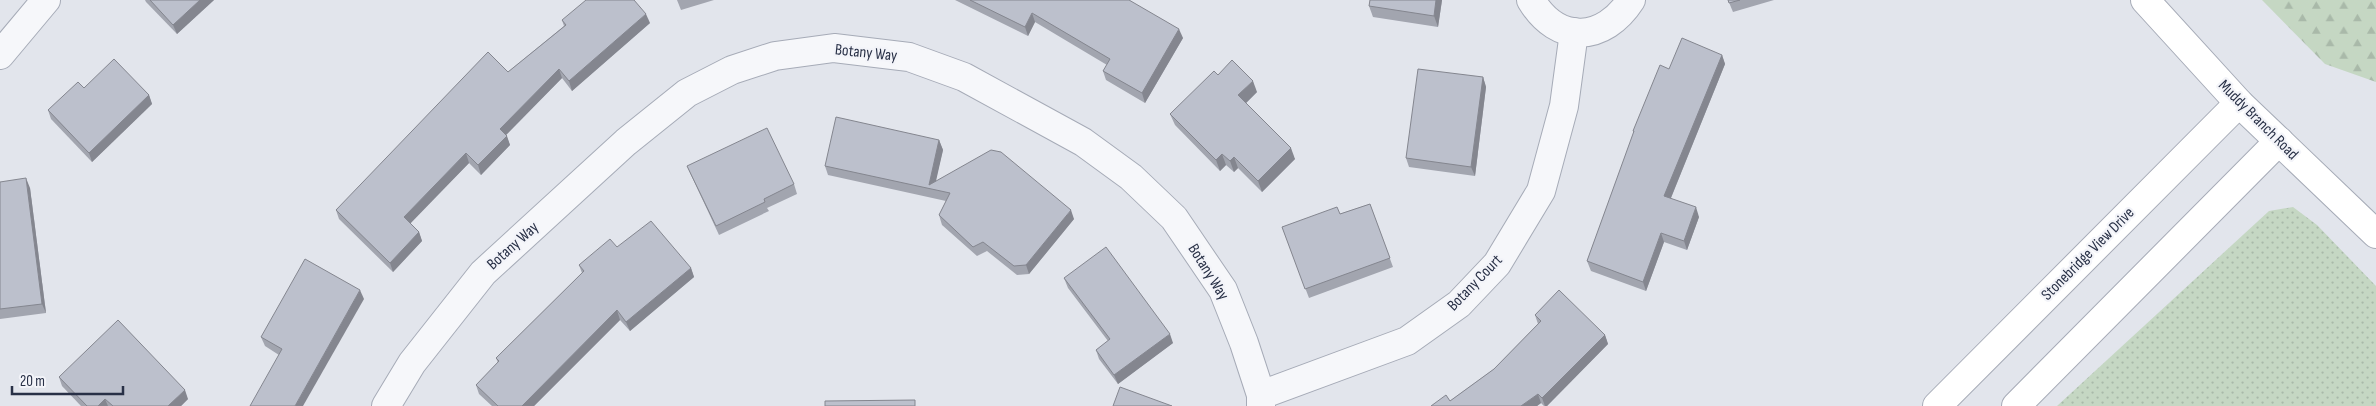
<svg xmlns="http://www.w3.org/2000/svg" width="2376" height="406" font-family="'Sofia Sans Condensed',sans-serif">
<defs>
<pattern id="forest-firs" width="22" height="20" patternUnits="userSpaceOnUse" patternTransform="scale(1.25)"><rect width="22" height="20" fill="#c5d7c3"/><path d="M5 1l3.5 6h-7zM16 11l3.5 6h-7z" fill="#a9b9a9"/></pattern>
<pattern id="park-dots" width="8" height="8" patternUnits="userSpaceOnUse" patternTransform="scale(1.25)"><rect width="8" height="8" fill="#c5d7c3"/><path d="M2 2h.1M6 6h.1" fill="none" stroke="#a9b9a9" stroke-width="1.8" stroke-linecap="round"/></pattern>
</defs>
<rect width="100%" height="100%" fill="#e2e5ec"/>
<!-- forest -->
<path fill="url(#forest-firs)" d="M2262,0h114v82l-51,-18z"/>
<!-- park -->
<path fill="url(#park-dots)" d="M2293,207l24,18 59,61v120h-319l212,-195z"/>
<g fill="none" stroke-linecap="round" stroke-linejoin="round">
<!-- street casing -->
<g stroke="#a6abb7" stroke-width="30">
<g id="street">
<path d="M1531,0c27,45 73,42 100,0"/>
<path d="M0,55l46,-55"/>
<path d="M1261,395l146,-54 52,-37 38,-40 44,-73 23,-85 10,-74"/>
<path d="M386,406l26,-43 71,-90 143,-131 61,-49 45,-23 43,-14 59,-8 75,9 55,20 119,65 48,35 43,41 49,72 21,53 17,52v11"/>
</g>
</g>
<!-- secondary casing -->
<g stroke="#a6abb7" stroke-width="30">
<g id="secondary">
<path d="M2145,0l94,103 137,131"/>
<path d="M1937,406l302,-303"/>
<path d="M2016,406l263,-265"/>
</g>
</g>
<!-- street -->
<use href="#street" stroke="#f6f7fa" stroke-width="28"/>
<!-- secondary -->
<use href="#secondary" stroke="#fff" stroke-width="28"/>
</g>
<!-- wall -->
<g fill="#a2a5af">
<path d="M145,0h69l-37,34 -31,-32z"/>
<path d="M677,0h37l-33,10z"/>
<path d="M955,0h174l54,38 -38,65 -39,-23 -3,-9 4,-6 -72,-43 -7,14z"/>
<path d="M1370,0h72l-4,27 -65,-10 -4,-11z"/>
<path d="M1728,0h46l-41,12z"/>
<path d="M562,20l88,3 -78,68 -10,-13 -56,57 4,10 -29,30 -12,-12 -59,60 9,9 3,9 -29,31 -54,-53 -3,-9 172,-138 56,-46z"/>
<path d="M1722,55l3,9 -54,134 28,19 -12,33 -23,-8 -18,49 -55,-20 -4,-10 47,-128 -1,-2 36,-62z"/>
<path d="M1218,75l39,17 -11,11 49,56 -33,33 -24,-24 -4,4 -8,-7 -6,6 -45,-46 -5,-11z"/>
<path d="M1483,77l3,10 -11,89 -66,-9 -3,-9z"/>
<path d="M84,88l65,7 3,9 -60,58 -41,-43 -3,-9z"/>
<path d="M939,140l4,10 -8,32 139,37 -45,55 -12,1 -30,-24 -10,5 -35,-31 -3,-10 7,-14 -118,-26 -3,-9z"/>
<path d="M687,166l107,18 3,10 -30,14 2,3 -50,24 -28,-60z"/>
<path d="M0,182l30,6 16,125 -46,6z"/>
<path d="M1370,204l23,63 -84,31 -27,-71 58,-13z"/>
<path d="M617,247l74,21 3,9 -64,54 -10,-11 -86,86h-42l-13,-12 -3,-9 22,-22 -2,-5 86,-85 -3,-8z"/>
<path d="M1064,278l109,65 -55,41 -19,-25 -3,-9 12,-9 -40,-53z"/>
<path d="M364,299l-85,56 -14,-9 -4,-9z"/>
<path d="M1535,315l70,20 3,9 -61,62h-3l-3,-3 -4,3h-106l19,-5 44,-32 44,-45z"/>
<path d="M59,377l129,22 -7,7h-100l-19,-20z"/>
</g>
<!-- shaded-wall -->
<g fill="#84868f">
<path d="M200,0h14l-37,34 -4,-9z"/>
<path d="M1436,0h6l-4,27 -4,-11z"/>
<path d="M1032,13l3,9 -7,14 -3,-9z"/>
<path d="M646,14l4,9 -78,68 -3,-10z"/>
<path d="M1179,29l4,9 -38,65 -3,-10z"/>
<path d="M1722,55l3,9 -57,141 -4,-9z"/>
<path d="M559,69l3,9 -59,60 -3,-9z"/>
<path d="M1483,77l3,10 -11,89 -4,-9z"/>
<path d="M1253,81l4,11 -14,14 -5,-11z"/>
<path d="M149,95l3,9 -60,58 -3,-9z"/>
<path d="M507,136l3,9 -29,30 -3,-10z"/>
<path d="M939,140l4,10 -9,40 -5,-5z"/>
<path d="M1291,148l4,11 -33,33 -4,-11z"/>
<path d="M466,153l3,10 -62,64 -3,-10z"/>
<path d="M1222,154l4,11 -6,6 -4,-11z"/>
<path d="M1234,157l4,11 -4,4 -4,-11z"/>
<path d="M26,178l4,10 16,125 -4,-9z"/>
<path d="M1696,207l3,10 -12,33 -3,-9z"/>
<path d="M1071,210l3,9 -45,55 -3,-9z"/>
<path d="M419,232l3,9 -29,31 -3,-9z"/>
<path d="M1661,233l3,9 -18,49 -3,-9z"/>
<path d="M691,268l3,9 -64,54 -4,-9z"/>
<path d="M360,290l4,9 -61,107h-8z"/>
<path d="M617,310l3,10 -86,86h-12z"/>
<path d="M1170,334l3,9 -55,41 -4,-9z"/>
<path d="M1605,335l3,9 -61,62h-2l-3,-8z"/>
<path d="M185,390l3,9 -7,7h-13z"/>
<path d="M1538,394l3,9 -4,3h-16z"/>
<path d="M105,399l3,7h-10z"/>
</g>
<!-- building -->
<g fill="#bcc0cc" stroke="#84868f">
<path d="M150,0h50l-27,25z"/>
<path d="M586,0h48l12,14 -77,67 -10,-12 -59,60 7,7 -29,29 -12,-12 -62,64 15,15 -29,31 -54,-53 152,-158 20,20 58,-47 -4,-5z"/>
<path d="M970,0h159l50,29 -37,64 -39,-22 7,-12 -78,-46 -7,14z"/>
<path d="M1370,0h66l-2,16 -65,-10z"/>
<path d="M1728,0h12l-11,3z"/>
<path d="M1682,38l40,17 -58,141 32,11 -12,34 -23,-8 -18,49 -56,-21 47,-130h-1l27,-66 9,4z"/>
<path d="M114,59l35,36 -60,58 -41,-43 30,-28 6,6z"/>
<path d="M1232,60l21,21 -15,14 53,53 -33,33 -24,-24 -4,4 -8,-7 -6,6 -46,-46 44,-43 4,4z"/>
<path d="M1418,69l65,8 -12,90 -65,-9z"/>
<path d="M836,117l103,23 -10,45 62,-35 10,2 70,58 -45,55 -12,1 -31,-24 -10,5 -34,-32 11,-22 -125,-27z"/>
<path d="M767,128l27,56 -30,15 1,3 -49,24 -29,-60z"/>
<path d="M26,178l16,126 -42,5v-127z"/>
<path d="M1370,204l20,54 -85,31 -23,-62 55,-20 3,7z"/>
<path d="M651,221l40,47 -65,54 -9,-12 -95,96h-24l-22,-21 23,-24 -3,-3 88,-87 -5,-6 31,-26 7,8z"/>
<path d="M1106,247l64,87 -56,41 -18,-25 14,-11 -46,-61z"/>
<path d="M305,259l55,31 -65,116h-45l32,-57 -21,-12z"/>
<path d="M1559,290l46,45 -63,63 -4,-4 -17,12h-90l15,-11 4,6 44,-32 47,-48 -6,-6z"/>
<path d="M118,320l67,70 -17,16h-55l-8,-7 -7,7h-11l-28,-29z"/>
<path d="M1120,387l52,19h-59z"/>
<path d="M915,400v6h-90v-5z"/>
</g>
<g text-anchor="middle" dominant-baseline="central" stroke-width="4.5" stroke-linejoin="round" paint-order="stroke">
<!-- street labels -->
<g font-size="16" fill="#283046" stroke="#f3f4f9">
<text transform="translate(866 53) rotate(6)">Botany Way</text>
<text transform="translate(2258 120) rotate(45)">Muddy Branch Road</text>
<text transform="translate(513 246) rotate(-42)">Botany Way</text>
<text transform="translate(2088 254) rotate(-45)">Stonebridge View Drive</text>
<text transform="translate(1208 272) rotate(58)">Botany Way</text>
<text transform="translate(1475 283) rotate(-46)">Botany Court</text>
</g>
</g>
<!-- scale -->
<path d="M12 386v8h111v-8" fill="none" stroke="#283046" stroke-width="2.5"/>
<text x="20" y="386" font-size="15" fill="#283046" stroke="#f3f4f9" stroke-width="4" paint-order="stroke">20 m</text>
</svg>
